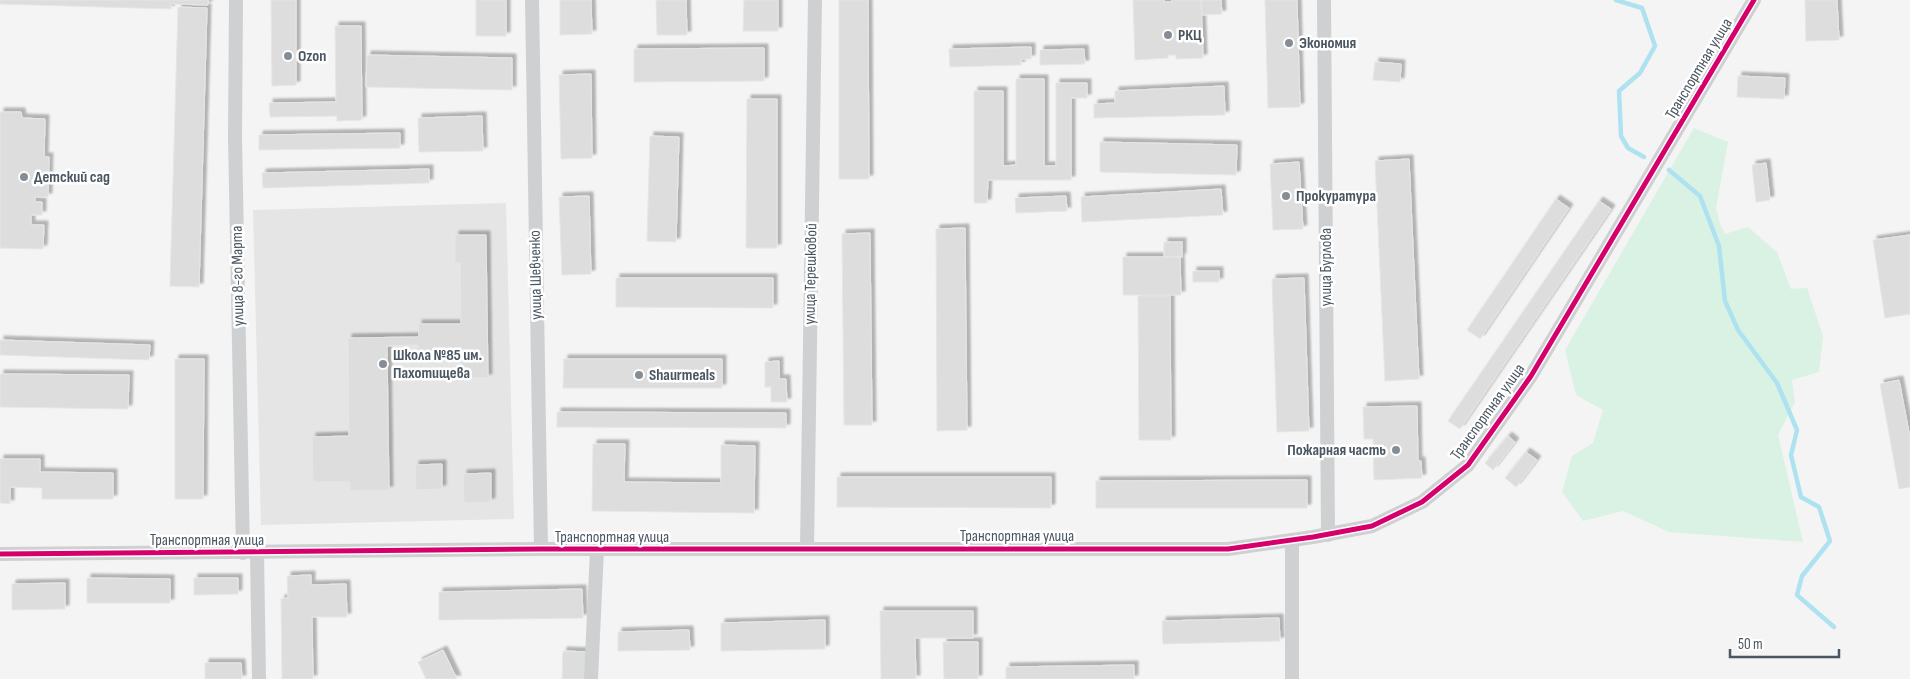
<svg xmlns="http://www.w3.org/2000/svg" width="1910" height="679" font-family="'Sofia Sans Condensed',sans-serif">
<defs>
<filter id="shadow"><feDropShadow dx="4" dy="-4" stdDeviation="1" flood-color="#0004"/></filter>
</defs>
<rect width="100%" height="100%" fill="#f4f4f4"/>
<!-- education -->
<path fill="#e6e5e6" d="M506,203l8,316 -253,6 -8,-315z"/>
<!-- green -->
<path fill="#d9f2e3" d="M1694,128l34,14 -12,66 4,16 5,10 23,-7 29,25 14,37 16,-1 16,48 -4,36 -27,8 3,22 -17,33 25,107 -134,-10 -46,-21 -40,10 -21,-29 10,-36 21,-13 10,-33 -27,-15 -11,-45z"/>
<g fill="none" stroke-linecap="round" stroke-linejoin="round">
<!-- stream -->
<g stroke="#aee2f0" stroke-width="4.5">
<path d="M1616,0l26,8 13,38 -15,27 -21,18 2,45 7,12 16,9"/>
<path d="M1669,170l31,26 19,50 6,55 13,29 39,53 20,47 -6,25 10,42 18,10 11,34 -28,35 -5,19 37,32"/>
</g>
</g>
<!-- building -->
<g fill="#ddddde" stroke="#e5e6e7" filter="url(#shadow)">
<path d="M0,0h171v9l-171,-5z"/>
<path d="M173,0h35v5l-35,-1z"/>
<path d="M271,0h25v85l-24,1z"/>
<rect x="476" y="0" width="30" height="36"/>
<path d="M560,0h31l1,34 -32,1z"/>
<path d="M656,0h30l1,35h-30z"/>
<path d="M744,0h34v31h-35z"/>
<path d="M839,0h29l1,179h-30z"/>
<path d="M1133,0h31v2h8v-2h29l2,58 -27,1v-4h-8v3l-33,2z"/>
<path d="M1201,0h20l1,14 -20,1z"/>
<path d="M1265,0h32l3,107 -32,1z"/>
<path d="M1805,0h32l2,40 -33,1z"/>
<path d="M178,7l29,1 -8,279 -29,-1z"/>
<path d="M335,26h26l1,94 -25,1v-5l-67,1 -1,-14 67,-1z"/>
<path d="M1031,47v12h-10v6l-71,2 -1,-18z"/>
<path d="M764,48v33l-130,1v-33z"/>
<path d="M1084,49l1,15 -45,1v-15z"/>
<path d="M367,55l145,3v32l-146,-3z"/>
<path d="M1375,62l26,2 -1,18 -27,-2z"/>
<path d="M591,74l1,84 -31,1 -2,-84z"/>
<path d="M1738,76l47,2 -1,21 -47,-2z"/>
<path d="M1016,79h28v87h12v-83h31v15h-16v82h-83l-1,23h-13v-112h29v75l13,-1z"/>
<path d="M1224,86l1,29 -131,3v-14l21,-1v-12z"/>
<path d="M747,99h30v149h-31z"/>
<path d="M0,112h21l1,6 23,1 -1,38h5l-1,40h-13v5h7v13h-11v10h13l-1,24 -43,-1z"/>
<path d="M482,116l1,35 -64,1 -1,-34z"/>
<path d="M400,133v15l-141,2v-15z"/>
<path d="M650,136l29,1 -3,105 -29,-1z"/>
<path d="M1100,142l137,3 -1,30 -136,-3z"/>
<path d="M1409,159l10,220 -34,2 -10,-220z"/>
<path d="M1299,162l4,67 -30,1 -3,-66z"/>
<path d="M1766,163l4,37 -14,2 -4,-37z"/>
<path d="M429,169v14l-166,5 -1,-15z"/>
<path d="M1221,189l2,26 -141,7 -1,-25z"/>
<path d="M589,196l2,78 -29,1 -3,-78z"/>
<path d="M1066,196l1,15 -51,2 -1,-15z"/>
<path d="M1556,199l13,9 -89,131 -13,-9z"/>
<path d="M1599,201l12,8 -151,220 -12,-8z"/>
<path d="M965,228l2,202 -30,1 -1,-202z"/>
<path d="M870,233l2,192h-28l-2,-191z"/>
<path d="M455,235h31l2,143h-26v-18h-44v-15l-31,1 2,144 -39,1v-9h-37l-1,-45 37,-1 -1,-98 71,-1 -1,-13h43l-1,-61h-5z"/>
<path d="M1910,235v79l-25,4 -12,-78z"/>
<rect x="1164" y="242" width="18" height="15"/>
<path d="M1123,257h57l1,38h-58z"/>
<rect x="1193" y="271" width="26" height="11"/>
<path d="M616,278h157v30l-157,-1z"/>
<path d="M1304,278l5,153 -32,1 -5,-153z"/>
<path d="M1138,296h32l1,144h-32z"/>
<path d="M0,340l150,5 -1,15 -149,-5z"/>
<path d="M175,359h29l-1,140h-28z"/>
<path d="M564,359h158v29h-159z"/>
<path d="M779,361v18h7l1,23h-16v-15h-6v-25z"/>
<path d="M0,374l129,1 -1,34 -128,-2z"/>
<path d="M1899,380l11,58v49l-11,2 -19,-105z"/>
<path d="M1417,406l1,55h3l1,17 -48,2 -1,-41h-9l-1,-32z"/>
<path d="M557,412l229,1v15l-229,-1z"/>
<path d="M1508,436l7,6 -22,28 -8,-7z"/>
<path d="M593,444h32l-1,38 97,1v-38l34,1 -1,67 -162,-2z"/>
<path d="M1526,452l11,8 -21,27 -11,-9z"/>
<path d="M0,459h40v13l73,1v26h-71v-11l-32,-1v17l-10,-1z"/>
<path d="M442,464v25l-26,1 -1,-25z"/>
<path d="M491,473v29l-27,1 -1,-29z"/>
<path d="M837,477h214v31l-214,-1z"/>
<path d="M1307,480v28h-211v-27z"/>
<path d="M311,575v10l35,-1 1,33h-35l1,62h-31l-1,-80 7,-1 -1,-22z"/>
<path d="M87,578l83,1v24h-83z"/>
<path d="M194,578h44v16l-44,1z"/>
<path d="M65,583v26l-53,1v-26z"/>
<path d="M582,589l1,29 -144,2v-28z"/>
<path d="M880,611h93v27h-58l1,41h-35z"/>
<path d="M1279,618l1,23 -117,3 -1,-23z"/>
<path d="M825,620v29l-104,2v-28z"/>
<path d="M689,630l1,20 -72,1v-19z"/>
<path d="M943,642h35v37h-34z"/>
<path d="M443,650l14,29h-31l-8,-17z"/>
<path d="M563,651l27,1 -1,27h-27z"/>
<path d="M205,663h36l1,16h-37z"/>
<path d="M1134,665v14h-128v-12z"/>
</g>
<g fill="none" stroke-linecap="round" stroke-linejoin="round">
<!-- minor -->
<g stroke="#ced0d2" stroke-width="14">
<path d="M236,0l-1,137 8,416"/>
<path d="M532,0l9,549"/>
<path d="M1324,0l4,535"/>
<path d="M1292,540v139"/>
<path d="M807,549l8,-549"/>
<path d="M257,553l2,126"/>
<path d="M0,554l541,-5h687l85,-12 59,-11 50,-24 46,-37 63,-89 223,-376"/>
<path d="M591,679l6,-130"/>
</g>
<!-- cycleway casing -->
<g stroke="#fff" stroke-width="8">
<path id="cycleway" d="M0,554l541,-5h687l85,-12 59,-11 50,-24 46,-37 63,-89 223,-376"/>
</g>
<!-- cycleway -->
<use href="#cycleway" stroke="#d6006c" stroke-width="5"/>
</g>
<!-- markers -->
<g fill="#868d94" stroke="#fff" stroke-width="2">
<circle cx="1168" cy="35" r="5"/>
<circle cx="1289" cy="43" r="5"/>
<circle cx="288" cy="56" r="5"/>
<circle cx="24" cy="177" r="5"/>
<circle cx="1286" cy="196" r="5"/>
<circle cx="383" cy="364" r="5"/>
<circle cx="639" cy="375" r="5"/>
<circle cx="1396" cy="450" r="5"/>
</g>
<g text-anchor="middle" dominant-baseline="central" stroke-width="5" stroke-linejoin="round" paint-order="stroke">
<!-- poi labels -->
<g font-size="16" font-weight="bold" fill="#4a5661" stroke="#fff" text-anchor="start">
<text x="1178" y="35">РКЦ</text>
<text x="1299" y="43">Экономия</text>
<text x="298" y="56">Ozon</text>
<text x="34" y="177">Детский сад</text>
<text x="1296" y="196">Прокуратура</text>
<text x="393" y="355">Школа №85 им.<tspan x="393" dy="18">Пахотищева</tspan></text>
<text x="649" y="375">Shaurmeals</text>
<text x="1386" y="450" text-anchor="end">Пожарная часть</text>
</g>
<!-- street labels -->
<g font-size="16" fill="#4a5661" stroke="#fff">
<text transform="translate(1699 69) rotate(-59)">Транспортная улица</text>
<text transform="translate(1326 267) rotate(-90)">улица Бурлова</text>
<text transform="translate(811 274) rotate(-89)">улица Терешковой</text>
<text transform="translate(536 275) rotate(-91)">улица Шевченко</text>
<text transform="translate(238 276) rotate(-91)">улица 8-го Марта</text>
<text transform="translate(1488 412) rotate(-54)">Транспортная улица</text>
<text x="1017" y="536">Транспортная улица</text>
<text x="612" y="537">Транспортная улица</text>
<text x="207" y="540">Транспортная улица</text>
</g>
</g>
<!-- scale -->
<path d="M1730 649v8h109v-8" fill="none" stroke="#4a5661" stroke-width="2.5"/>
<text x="1738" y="649" font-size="15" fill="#4a5661" stroke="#ffffff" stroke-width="4" paint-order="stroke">50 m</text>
</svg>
